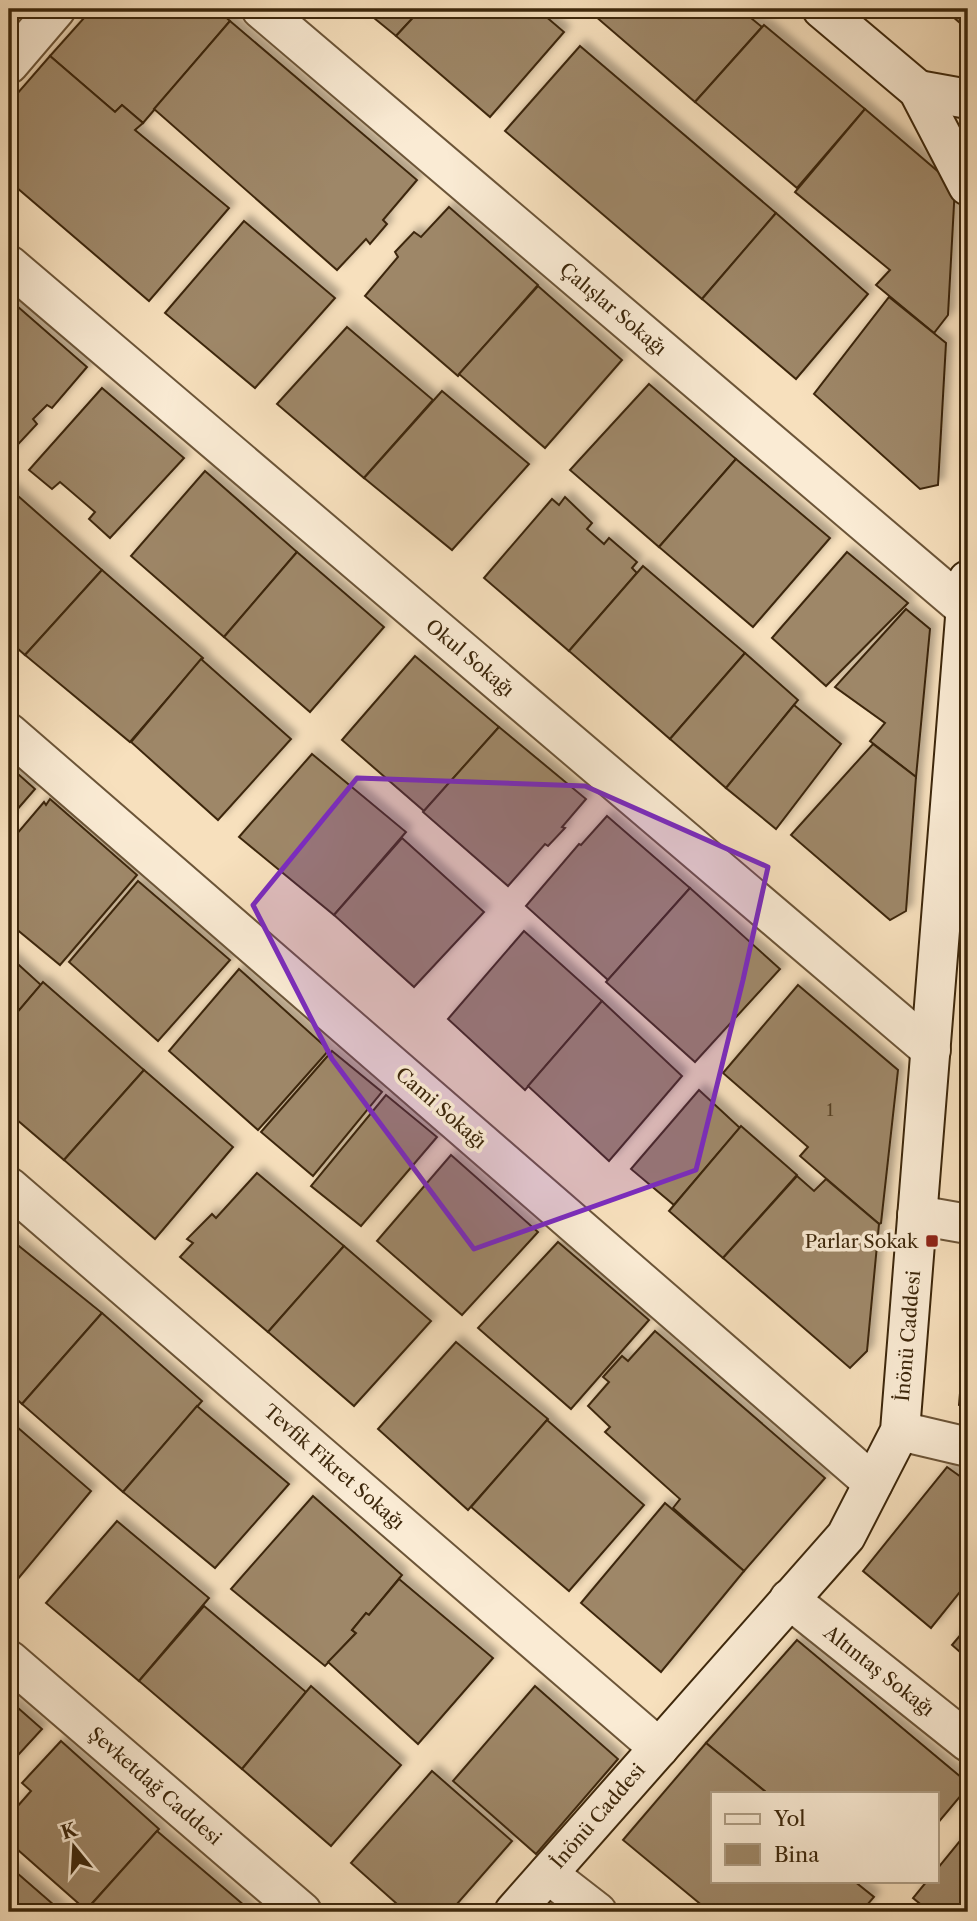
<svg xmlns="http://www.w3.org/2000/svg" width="977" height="1921" font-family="'Libre Caslon Text',serif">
<defs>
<filter id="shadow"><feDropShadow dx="6" dy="-6" stdDeviation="3.5" flood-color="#0004"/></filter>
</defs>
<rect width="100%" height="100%" fill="#f7e0bd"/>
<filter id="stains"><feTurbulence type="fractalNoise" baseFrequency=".00286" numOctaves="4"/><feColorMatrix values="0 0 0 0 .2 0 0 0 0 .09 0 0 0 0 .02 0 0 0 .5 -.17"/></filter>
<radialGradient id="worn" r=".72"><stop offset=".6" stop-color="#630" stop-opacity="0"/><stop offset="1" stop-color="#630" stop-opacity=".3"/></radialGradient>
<!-- building -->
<g fill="#9e8768" stroke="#3d270b" stroke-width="2" filter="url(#shadow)">
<path d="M92,9h125l13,12 -87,102 -21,-18 -7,7 -65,-56z"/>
<path d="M363,9h58l-25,27z"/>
<path d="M421,9h116l27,23 -74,85 -94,-81z"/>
<path d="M586,9h15l-6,7z"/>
<path d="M601,9h139l22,18 -67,75 -100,-86z"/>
<path d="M944,9h24v21z"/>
<path d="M230,21l187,159 -34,40 4,4 -17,20 -4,-5 -29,31 -183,-161z"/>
<path d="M764,25l101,84 -68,79 -102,-86z"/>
<path d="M580,46l196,167 -74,86 -197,-168z"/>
<path d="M50,56l65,56 7,-7 21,18 -8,7 94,78 -80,93 -140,-120v-78z"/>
<path d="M865,109l90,77 -7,129 -14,18 -58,-48 14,-15 -95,-78z"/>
<path d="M449,207l89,78 -80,91 -93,-80 33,-39 -3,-5 19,-20 7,5z"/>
<path d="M776,213l92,81 -72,85 -94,-80z"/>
<path d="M244,221l91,77 -80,90 -90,-75z"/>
<path d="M538,286l84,74 -77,88 -86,-74z"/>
<path d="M889,297l57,46 -8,142 -18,4 -106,-95z"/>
<path d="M9,299l78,68 -35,41 -5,-3 -14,14 4,5 -28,30z"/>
<path d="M347,327l86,73 -69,78 -87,-74z"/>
<path d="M649,384l87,75 -77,88 -89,-77z"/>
<path d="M102,388l82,70 -74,80 -21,-19 6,-7 -35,-30 -8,7 -23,-19z"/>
<path d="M442,391l87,73 -77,86 -88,-72z"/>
<path d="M736,459l94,79 -77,89 -94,-80z"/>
<path d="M205,471l92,81 -73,85 -93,-81z"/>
<path d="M9,488l93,82 -77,85 -16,-14z"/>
<path d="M565,497l27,26 -5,6 17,15 5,-6 28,24 -5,6 5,5 -68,78 -85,-73 68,-79 7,6z"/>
<path d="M297,552l87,75 -74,85 -86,-75z"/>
<path d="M847,552l61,51 -82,83 -54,-48z"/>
<path d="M643,566l102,87 -75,86 -101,-88z"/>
<path d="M102,570l101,88 -73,84 -105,-87z"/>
<path d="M906,609l24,20 -14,148 -46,-36 15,-18 -50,-36z"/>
<path d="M745,653l53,47 -72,88 -56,-49z"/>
<path d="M415,656l84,71 -75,84 -82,-71z"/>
<path d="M201,659l90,80 -73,81 -87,-78z"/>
<path d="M794,705l47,39 -65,85 -50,-41z"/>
<path d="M499,727l87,72 -24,28 3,1 -17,18 -3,-2 -37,42 -85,-74z"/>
<path d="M873,744l43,33 -10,134 -16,9 -99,-85z"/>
<path d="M312,754l94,78 -72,83 -95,-78z"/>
<path d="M9,766l26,23 -26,30z"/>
<path d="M50,799l87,76 -77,90 -51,-42v-80l35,-41 2,3z"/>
<path d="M607,816l83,72 -82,92 -82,-74 53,-62 2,1z"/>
<path d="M402,838l82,74 -70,75 -80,-72z"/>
<path d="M138,881l92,79 -72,81 -89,-79z"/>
<path d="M690,888l90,81 -85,93 -89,-80z"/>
<path d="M524,931l78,70 -77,89 -77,-71z"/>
<path d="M9,956l32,29 -32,37z"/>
<path d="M239,969l90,81 -71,80 -89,-79z"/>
<path d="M43,982l101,88 -80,90 -55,-47v-91z"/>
<path d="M798,985l100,85 -17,153 -2,1 -79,-68 8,-9 -85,-74z"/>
<path d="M602,1001l80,75 -73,85 -81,-75z"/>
<path d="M332,1051l50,41 -69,84 -52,-44z"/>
<path d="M144,1070l89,77 -78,92 -91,-79z"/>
<path d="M699,1090l41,38 -66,77 -43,-36z"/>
<path d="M386,1095l51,42 -76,89 -50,-40z"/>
<path d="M741,1126l56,49 -74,83 -54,-47z"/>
<path d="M451,1155l87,77 -76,83 -85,-74z"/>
<path d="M257,1173l87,73 -76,86 -88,-75 13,-14 -6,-4 25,-25 4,4z"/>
<path d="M797,1176l17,15 12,-12 53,45 -12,127 -17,17 -127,-110z"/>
<path d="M9,1238l93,75 -80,91 -13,-12z"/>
<path d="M558,1242l91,78 -78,89 -93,-81z"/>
<path d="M344,1246l87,75 -77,85 -86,-74z"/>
<path d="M968,1299v108l-9,-2z"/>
<path d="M102,1313l100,88 -79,91 -101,-88z"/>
<path d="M655,1331l170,147 -81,93 -71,-63 7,-9 -75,-67 5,-5 -22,-21 21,-24 -6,-5 19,-21 6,5z"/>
<path d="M456,1342l92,77 -80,91 -90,-81z"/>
<path d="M197,1406l92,78 -74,84 -92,-76z"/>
<path d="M9,1420l82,71 -74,89 -8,-7z"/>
<path d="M547,1420l97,85 -75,86 -98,-84z"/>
<path d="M947,1467l21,15v100l-37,46 -68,-57z"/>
<path d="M313,1496l89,79 -33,40 -3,-2 -14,17 4,3 -31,33 -94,-77z"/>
<path d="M665,1503l79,68 -83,101 -80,-69z"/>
<path d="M117,1521l92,77 -70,83 -93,-78z"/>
<path d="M399,1579l94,79 -75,86 -90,-82 28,-29 -4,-3 14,-17 3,2z"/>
<path d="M204,1606l102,86 -64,77 -103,-88z"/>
<path d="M968,1626v33l-16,-14z"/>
<path d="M797,1640l171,143v4l-31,37v-31h-170l-61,-50z"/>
<path d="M311,1686l90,79 -70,81 -89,-77z"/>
<path d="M535,1686l83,73 -82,95 -83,-73z"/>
<path d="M9,1700l33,29 -33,36z"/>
<path d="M61,1741l98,88 -73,81 -77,-68v-26l22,-25 -9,-8z"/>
<path d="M706,1743l61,50h-54v88h141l20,16 -13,15h-151l-87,-72z"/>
<path d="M432,1771l80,70 -62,71h-44l-55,-49z"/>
<path d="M157,1831l95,81h-158l-5,-5z"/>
<path d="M968,1831v81h-38l-17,-14 14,-17h10v-12z"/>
<path d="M9,1866l53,46h-53z"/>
</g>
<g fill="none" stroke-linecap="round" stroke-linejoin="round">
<!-- street casing -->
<g stroke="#6c5538" stroke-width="42">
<g id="street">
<path d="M261,9l705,600"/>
<path d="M9,64l47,-55"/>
<path d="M9,265l922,785"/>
<path d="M9,733l864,750"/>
<path d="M9,1187l650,561"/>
<path d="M917,1215l51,9"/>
<path d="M900,1431l68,16"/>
<path d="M789,1599l179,143"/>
<path d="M9,1660l293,252"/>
<path d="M548,1874l49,38"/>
</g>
</g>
<!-- secondary casing -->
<g stroke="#3d270b" stroke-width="42">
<g id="secondary">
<path d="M822,9l96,81 50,96"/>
<path d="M918,90l50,9"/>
<path d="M514,1912l332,-376 54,-105 68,-851"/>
</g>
</g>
<!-- street -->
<use href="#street" stroke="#faebd4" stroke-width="38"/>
<!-- secondary -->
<use href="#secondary" stroke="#faebd4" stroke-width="38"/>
</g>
<!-- marked area -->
<path fill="#7b2cbf" fill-opacity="0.2" stroke="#7b2cbf" stroke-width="5" stroke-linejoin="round" d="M357,778l228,8 183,81 -25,113 -47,190 -222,79 -142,-190 -79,-154z"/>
<!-- markers -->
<rect fill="#8f2418" stroke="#faebd4" stroke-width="2.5" x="925" y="1234" width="14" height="14" rx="3.5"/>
<g text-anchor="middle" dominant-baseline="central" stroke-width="7" stroke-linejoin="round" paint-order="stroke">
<!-- number labels -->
<g font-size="16" fill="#553f22">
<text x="830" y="1110">1</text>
</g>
<!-- street labels -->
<g font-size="19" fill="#3d270b" stroke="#faebd4">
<text transform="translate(613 309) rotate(40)">Çalışlar Sokağı</text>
<text transform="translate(470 658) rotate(40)">Okul Sokağı</text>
<text transform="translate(441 1108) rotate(41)">Cami Sokağı</text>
<text transform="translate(908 1336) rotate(-85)">İnönü Caddesi</text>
<text transform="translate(334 1467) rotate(41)">Tevfik Fikret Sokağı</text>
<text transform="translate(879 1671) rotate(38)">Altıntaş Sokağı</text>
<text transform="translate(155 1786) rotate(41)">Şevketdağ Caddesi</text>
<text transform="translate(598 1816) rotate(-49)">İnönü Caddesi</text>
</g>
<!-- poi labels -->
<g font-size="19" fill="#3d270b" stroke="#faebd4" text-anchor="end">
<text x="918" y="1241">Parlar Sokak</text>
</g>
</g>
<!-- margin -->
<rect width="977" height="1921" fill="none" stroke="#f7e0bd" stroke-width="35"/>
<rect x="10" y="10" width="956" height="1900" fill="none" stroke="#3d270b" stroke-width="3.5"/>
<rect x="18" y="18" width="942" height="1886" fill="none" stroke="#3d270b" stroke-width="2"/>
<!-- legend -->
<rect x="711" y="1792" width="228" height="91" fill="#faebd4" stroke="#ae9d84" stroke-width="2"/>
<rect x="725" y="1814" width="35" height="10" fill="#faebd4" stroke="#ae9d84" stroke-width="2"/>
<text x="774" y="1826" font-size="21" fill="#3d270b">Yol</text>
<rect x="725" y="1844" width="35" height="21" fill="#9e8768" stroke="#ae9d84" stroke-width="2"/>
<text x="774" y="1862" font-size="21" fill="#3d270b">Bina</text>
<!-- north arrow -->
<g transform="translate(74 1847) rotate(342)" stroke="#faebd4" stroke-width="5" paint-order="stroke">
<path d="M0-5L12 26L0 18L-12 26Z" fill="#3d270b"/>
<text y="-10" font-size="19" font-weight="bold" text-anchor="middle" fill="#3d270b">K</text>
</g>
<rect width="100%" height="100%" filter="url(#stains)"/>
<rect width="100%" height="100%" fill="url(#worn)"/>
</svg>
